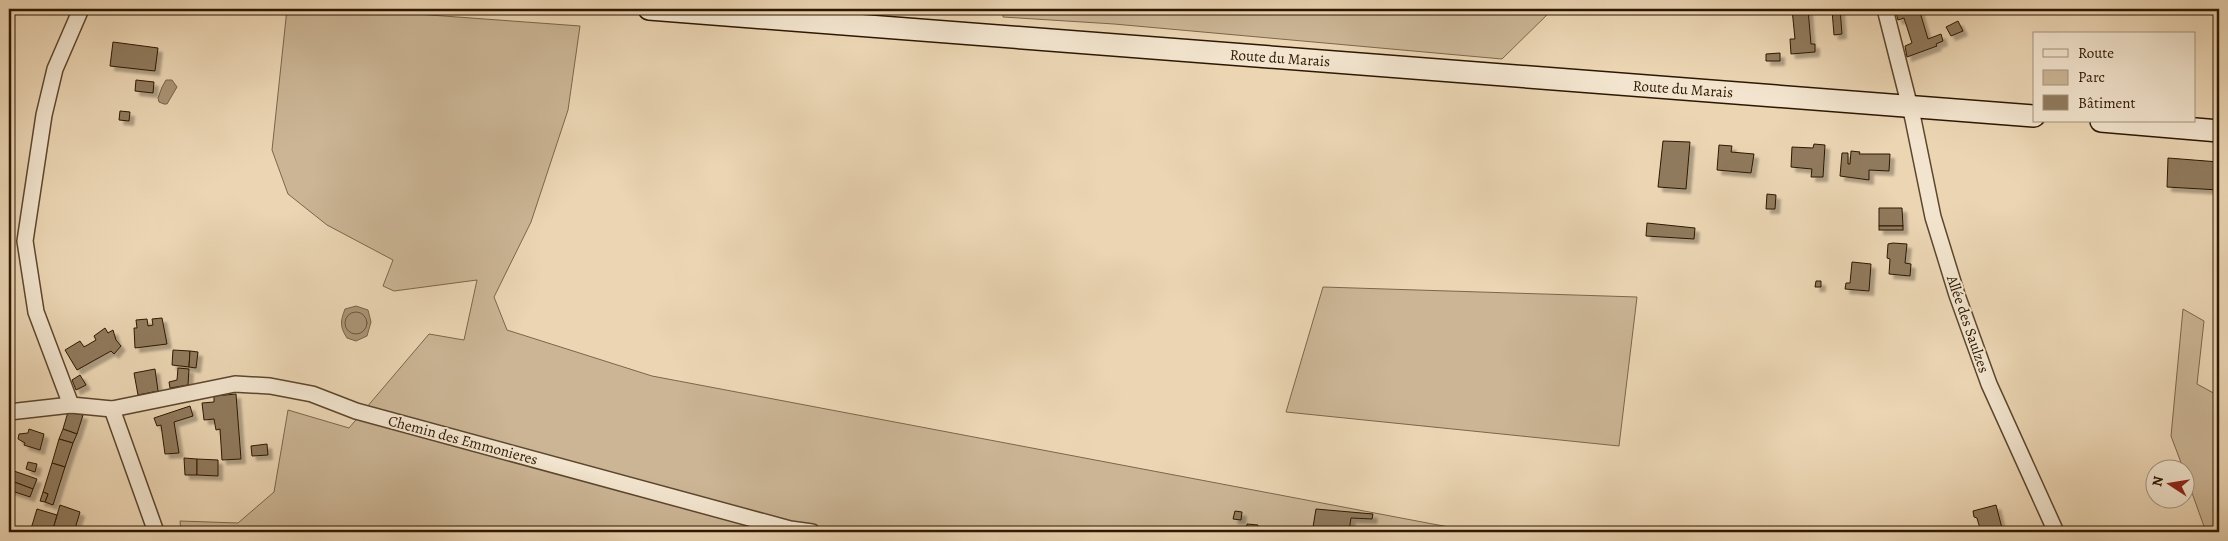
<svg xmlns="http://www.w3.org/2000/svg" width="2228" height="541" font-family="Alegreya,serif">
<defs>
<filter id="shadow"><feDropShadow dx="4.5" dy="4.5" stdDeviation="1" flood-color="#0004"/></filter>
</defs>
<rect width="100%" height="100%" fill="#ebd5b3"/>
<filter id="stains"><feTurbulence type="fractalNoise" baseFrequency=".004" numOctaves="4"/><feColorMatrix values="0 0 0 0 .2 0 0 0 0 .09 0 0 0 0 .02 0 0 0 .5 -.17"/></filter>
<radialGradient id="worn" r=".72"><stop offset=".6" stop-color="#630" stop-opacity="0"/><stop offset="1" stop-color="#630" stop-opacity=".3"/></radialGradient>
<!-- green -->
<g fill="#cbb595" stroke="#7c664a">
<path d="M287,9h61l232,17 -12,84 -37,112 -37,75 13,33 145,46 823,156h-1294l-1,-11 58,2 36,-31 14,-82 61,18 80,-94 35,6 13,-60 -83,11 -11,-5 10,-26 -66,-35 -39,-31 -16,-44z"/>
<path d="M1003,9h550l-51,50 -388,-35 -111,-7z"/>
<path d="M1323,287l314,10 -18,149 -333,-34z"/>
<path d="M2183,309l21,12 -7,63 22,12v136h-13l-20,-56v-8h-3l-12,-32z"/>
</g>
<!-- water -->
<g fill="#aa9476" stroke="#786247">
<path d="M166,80h6l5,7 -10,17h-3l-5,-2 -1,-4 4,-11z"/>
<path d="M356,306l12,4 3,12 -4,14 -11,5 -9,-3c-7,-11 -7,-16 -2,-29z"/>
</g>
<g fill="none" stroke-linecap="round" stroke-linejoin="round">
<!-- shore -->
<circle stroke="#6c563b" stroke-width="1" cx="356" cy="323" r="11"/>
</g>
<!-- building -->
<g fill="#907a5d" stroke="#2d1700" filter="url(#shadow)">
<path d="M1792,9h16l3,35h4v8l-24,2 -1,-15h5z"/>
<path d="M1840,9l2,25 -8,1 -2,-25z"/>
<path d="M1895,9h24l9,30 13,-5 2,7 -7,3 1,2 -30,11 -2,-11 7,-3 -8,-25 -6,2z"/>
<path d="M1958,21l5,10 -12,5 -5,-9z"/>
<path d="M113,42l45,6 -3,23 -45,-5z"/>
<path d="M1780,53v8h-14v-7z"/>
<path d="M136,80l18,2 -1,11 -18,-2z"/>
<path d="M120,111l10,1 -1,9 -10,-1z"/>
<path d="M1663,141l27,1 -4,47 -28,-2z"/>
<path d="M1814,144l11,1 -2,32h-12l1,-8 -21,-2 1,-20 21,1z"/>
<path d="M1719,145l13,1 -1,6 23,2 -3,19 -34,-3z"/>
<path d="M1851,151l9,1 -1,2h31l-1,17 -20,-1v10l-29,-4 2,-23h6v11h2z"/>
<path d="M2168,158l51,4v28l-52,-3z"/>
<path d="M1767,194l9,1 -1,14h-9z"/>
<path d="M1879,208h23l1,18h-24z"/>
<path d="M1647,223l48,5 -1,11 -48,-3z"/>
<rect x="1879" y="226" width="24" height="4"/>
<path d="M1893,243l14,1 -2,19 6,1 -1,12 -21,-2 1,-15 -3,-1 1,-14z"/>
<path d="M1852,262l19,2 -2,27 -24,-2 1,-6h4z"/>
<path d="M1816,281h5v6h-6z"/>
<path d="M162,318l5,26 -32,4 -1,-20h3l-1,-8 11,-1 1,7 5,-1 -1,-6z"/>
<path d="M105,328l3,5 5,-3 3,10 5,6 -7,8 -3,-3 -34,19 -12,-20 15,-9 4,6 12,-7 -2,-4z"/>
<path d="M173,350l17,1 -1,16 -17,-2z"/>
<path d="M190,351l8,1 -2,16 -7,-1z"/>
<path d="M178,368l11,1 -1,16 -18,3 -1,-6 8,-2z"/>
<path d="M155,369l3,22 -20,4 -4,-22z"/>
<path d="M80,375l6,10 -10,5 -4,-10z"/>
<path d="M236,394l5,65 -19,1 -2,-31 -4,1 -2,-11 -10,1 -2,-17 12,-1v-6z"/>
<path d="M190,406l3,10 -19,6 5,31 -14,1 -4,-29 -4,1 -3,-8z"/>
<path d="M68,412l15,3 -6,19 -14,-5z"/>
<path d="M29,429l15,5 -4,16 -16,-5 1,-2 -7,-4 1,-5 9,-1z"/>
<path d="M63,429l14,5 -4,9 -14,-4z"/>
<path d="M59,439l14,4 -8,24 -13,-4z"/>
<path d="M267,444l1,11 -16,1 -1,-10z"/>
<path d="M184,458l13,1v16h-12z"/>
<path d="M197,459l21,1v16l-21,-1z"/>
<path d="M28,462l9,2 -2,8 -9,-3z"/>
<path d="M52,463l13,4 -12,38 -8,-3 3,-8 -5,-2z"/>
<path d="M11,470l26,9 -4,10 -24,-9z"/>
<path d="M9,480l24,9 -3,8 -21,-7z"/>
<path d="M43,492l5,2 -3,8 -5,-1z"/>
<path d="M60,505l20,7 -6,20h-22z"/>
<path d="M1996,505l7,27h-22l-4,-14 -3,-1 -1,-6z"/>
<path d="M37,509l20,6 -5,17h-22z"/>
<path d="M1316,509l57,5 -1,5 -21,-1 -2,13 -36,-4z"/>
<path d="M1235,511l7,1 -1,8 -8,-1z"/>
<path d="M1247,524l11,1 -1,7h-11z"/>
<path d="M2122,528l2,4h-12z"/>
<path d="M2139,528l2,4h-12z"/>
</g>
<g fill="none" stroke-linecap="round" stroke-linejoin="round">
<!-- street casing -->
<g stroke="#5c462d" stroke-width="18">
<g id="street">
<path d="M1885,9l28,110 20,98 24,78 32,89 67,148"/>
<path d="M71,405l-35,-93 -11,-71 19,-126 11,-46 26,-60"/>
<path d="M112,409l44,123"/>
<path d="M9,412l62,-7 41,4 123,-25 35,2 42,8 44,17 434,118 22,3"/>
</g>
</g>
<!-- secondary casing -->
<g stroke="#2d1700" stroke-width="24">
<g id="secondary">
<path d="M649,9l1385,107"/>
<path d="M2101,121l118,10"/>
</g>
</g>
<!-- street -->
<use href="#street" stroke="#f2e4ce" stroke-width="15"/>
<!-- secondary -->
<use href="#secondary" stroke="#f2e4ce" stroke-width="21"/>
</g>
<g text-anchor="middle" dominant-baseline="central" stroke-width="4" stroke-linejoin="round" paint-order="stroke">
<!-- street labels -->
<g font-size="15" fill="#2d1700" stroke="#f2e4ce">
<text transform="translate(1280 58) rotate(4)">Route du Marais</text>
<text transform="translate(1683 89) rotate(4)">Route du Marais</text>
<text transform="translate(1968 324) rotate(71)">Allée des Saulzes</text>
<text transform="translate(463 440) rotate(15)">Chemin des Emmonieres</text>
</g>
</g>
<!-- margin -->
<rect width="2228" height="541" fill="none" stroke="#ebd5b3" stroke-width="30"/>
<rect x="10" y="10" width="2208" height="521" fill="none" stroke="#2d1700" stroke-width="2.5"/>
<rect x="15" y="15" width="2198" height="511" fill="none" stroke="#2d1700"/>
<!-- legend -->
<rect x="2033" y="32" width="162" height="90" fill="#f2e4ce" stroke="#a3927c"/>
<rect x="2043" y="49" width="25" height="8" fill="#f2e4ce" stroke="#a3927c"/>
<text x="2078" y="58" font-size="15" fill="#2d1700">Route</text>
<rect x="2043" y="70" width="25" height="15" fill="#cbb595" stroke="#a3927c"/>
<text x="2078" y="82" font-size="15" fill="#2d1700">Parc</text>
<rect x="2043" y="95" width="25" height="15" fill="#907a5d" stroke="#a3927c"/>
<text x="2078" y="108" font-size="15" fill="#2d1700">Bâtiment</text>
<!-- north arrow -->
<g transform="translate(2170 484) rotate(282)"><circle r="24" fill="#f2e4ce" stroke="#a3927c"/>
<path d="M0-4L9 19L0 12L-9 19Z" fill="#8f2418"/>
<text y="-8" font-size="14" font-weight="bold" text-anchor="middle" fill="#2d1700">N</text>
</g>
<rect width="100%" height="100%" filter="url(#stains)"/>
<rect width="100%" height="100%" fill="url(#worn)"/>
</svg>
